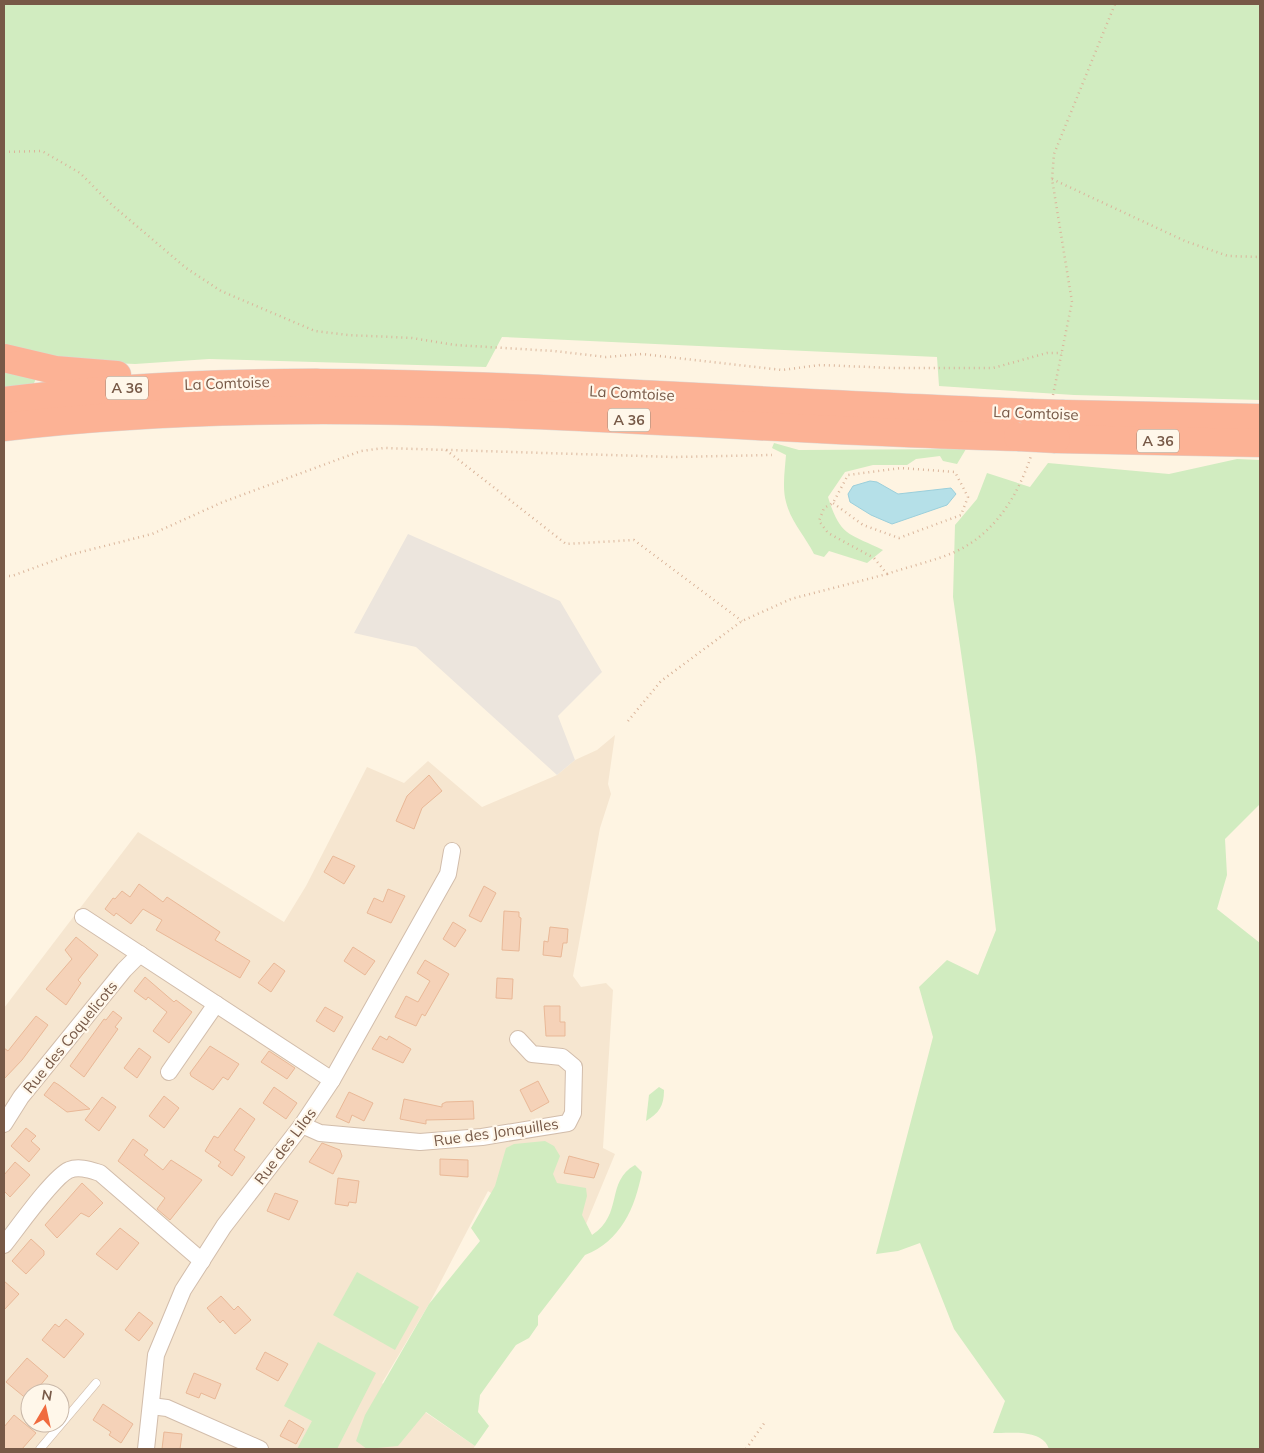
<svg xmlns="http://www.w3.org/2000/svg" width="1264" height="1453" font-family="Mulish,sans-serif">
<rect width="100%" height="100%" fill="#fef4e2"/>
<!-- residential -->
<path fill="#f6e6d0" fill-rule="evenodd" d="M615,735l-7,49 3,10 -11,34 -27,148 8,11 25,-4 7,7 -10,158 12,6 -29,70 6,11 -7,20 -97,-64 -59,113 -47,79 93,63 -2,3h-469v-441l134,-176 146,90 22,-36 61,-119 37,16 24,-22 54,46 75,-32 18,-15 22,-10zM30,1393h30v30h-30z"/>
<!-- industrial -->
<path fill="#ece5dd" d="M408,534l152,67 42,71 -44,44 17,44 -18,15 -141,-128 -62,-14z"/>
<!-- green -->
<g fill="#d1ecc0">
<path d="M4,4h1256v396l-186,-5 -135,-9 -2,-29 -435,-20 -16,30 -277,-8 -74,5 -90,-4 -11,23 -30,6z"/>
<path d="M774,443l25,7 167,-1 -9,15 -14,-3 -3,-5 -24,3 -9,6h-34l-28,7 -17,25c12,39 20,36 55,53l-16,13 -38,-12 -5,6 -10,-3c-9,-18 -23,-32 -28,-52 -4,-14 -1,-33 0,-47l-14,-7z"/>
<path d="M1237,459l23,1v344l-35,35 2,36 -10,34 43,34v506h-211c-6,-20 -39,-16 -56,-16l12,-32 -51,-72 -34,-86 -22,8 -22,3 57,-217 -14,-50 28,-27 31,15 18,-45 -20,-173 -23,-160 2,-72 22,-26 10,-26 43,14 18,-24 121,11z"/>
<path d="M659,1087l5,3c0,16 -5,23 -18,31l3,-26z"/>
<path d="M545,1141l9,5 6,10 -7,18 4,9 29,5 1,8 -5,19 10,20c32,-21 13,-53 43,-70l7,7c-7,36 -21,69 -57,83l-47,61v9l-9,13 -13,7 -36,50 -2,17 11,14 -14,20 -49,-34 -28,34 -31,3 -11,-8 9,-26 64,-111 51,-63 -9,-13 24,-42 11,-38 8,-4z"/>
<path d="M357,1272l62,35 -24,43 -62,-35z"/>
<path d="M318,1342l58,31 -39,76h-40l15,-28 -28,-15z"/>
</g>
<!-- water -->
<path fill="#b5e0e8" stroke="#9bcfdb" d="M870,481l7,1 21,12 53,-6 5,6 -9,11 -55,19 -21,-9 -21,-13 -2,-8 5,-8z"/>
<!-- building -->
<g fill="#f5d2b8" stroke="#e9b897">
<path d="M429,775l13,16 -20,17 -8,21 -18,-8 11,-25z"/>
<path d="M333,856l22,10 -11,18 -20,-12z"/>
<path d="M139,884l24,18 4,-5 53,35 -5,8 35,21 -10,17 -84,-48 6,-10 -19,-11 -12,15 -15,-11 -2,3 -9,-7 8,-11 2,1 7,-8 8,6z"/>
<path d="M484,886l12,7 -15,29 -12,-6z"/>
<path d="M388,889l17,7 -14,27 -24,-10 7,-15 9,4z"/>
<path d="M504,911l15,1v5l2,1 -2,33 -17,-1z"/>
<path d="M453,922l13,8 -11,17 -12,-8z"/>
<path d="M550,927l18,2 -1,14h-4l-2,14 -18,-2 1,-14 4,1z"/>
<path d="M76,937l22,18 -20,25 3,3 -15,22 -20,-16 26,-30 -7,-9z"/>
<path d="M353,947l22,14 -10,14 -21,-14z"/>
<path d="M425,960l24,14 -24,42 -3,-2 -6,12 -21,-9 11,-21 12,6 12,-21 -13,-8z"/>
<path d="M274,963l11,8 -14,21 -13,-9z"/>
<path d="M145,977l29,25 2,-2 16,12 -23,31 -16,-12 14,-19 -19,-15 -2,3 -12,-9z"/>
<path d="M497,978l16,1 -1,20 -16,-1z"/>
<path d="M544,1006h16v16h5v14h-19z"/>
<path d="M325,1007l18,10 -9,15 -18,-11z"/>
<path d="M113,1011l9,7 -7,9 3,2 -34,48 -14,-11 34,-47 2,1z"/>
<path d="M36,1016l12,9 -26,35 -18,19v-31l4,3z"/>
<path d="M380,1036l7,4 2,-4 22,13 -8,14 -31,-14z"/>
<path d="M210,1046l29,18 -11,16 -5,-3 -10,13 -22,-14 -1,-3z"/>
<path d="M139,1048l12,9 -14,21 -13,-10z"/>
<path d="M269,1051l26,17 -8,11 -26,-17z"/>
<path d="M538,1081l11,21 -18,10 -11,-22z"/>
<path d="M54,1082l5,3 31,24 -23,3 -23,-17z"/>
<path d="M274,1087l23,16 -11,16 -23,-16z"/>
<path d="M349,1092l24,11 -9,18 -12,-6 -3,8 -13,-6z"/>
<path d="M164,1096l15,12 -15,20 -15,-12z"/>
<path d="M102,1097l14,10 -17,24 -14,-11z"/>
<path d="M404,1099l38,8v-3l4,-2 27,-1 1,18 -48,1v4l-26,-5z"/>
<path d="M240,1108l15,11 -21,31 11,7 -13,19 -14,-10 3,-4 -16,-11 9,-15 4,2z"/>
<path d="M26,1128l10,8 -5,5 9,8 -11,13 -18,-16z"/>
<path d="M133,1139l15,11 -4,5 19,15 8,-10 31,20 -32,40 -13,-11 8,-11 -47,-37z"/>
<path d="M322,1143l18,7 2,6 -9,18 -24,-12z"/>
<path d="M569,1156l30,8 -5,14 -30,-5z"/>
<path d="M440,1159l28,1v17l-28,-2z"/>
<path d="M15,1162l15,13 -20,22 -6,-6v-16z"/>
<path d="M338,1178l21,3 -3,22 -7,-1 -1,4 -13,-2z"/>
<path d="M82,1183l21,20 -14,14 -8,-4 -24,25 -12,-13z"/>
<path d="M275,1193l23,8 -9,19 -22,-9z"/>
<path d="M120,1228l19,15 -22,27 -21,-16z"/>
<path d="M31,1239l13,12v4l-18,19 -14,-13z"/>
<path d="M4,1281l15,13 -15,16z"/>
<path d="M221,1296l13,14 4,-4 13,14 -16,14 -12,-14 -3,3 -13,-15z"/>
<path d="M139,1312l14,11 -14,18 -14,-11z"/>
<path d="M66,1319l18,15 -20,24 -22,-18 13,-16 4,3z"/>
<path d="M265,1352l23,12 -10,17 -22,-12z"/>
<path d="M27,1358l21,18 -14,17h-4l-2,7 -22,-18z"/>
<path d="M194,1373l27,11 -6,15 -14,-6 -2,5 -13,-5z"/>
<path d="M103,1404l30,20 -12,19 -12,-8 2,-3 -18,-12z"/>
<path d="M14,1415l22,18 -14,16h-18v-22z"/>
<path d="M289,1420l15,9 -8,15 -16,-8z"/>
<path d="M164,1432l18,2 -2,15h-18z"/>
</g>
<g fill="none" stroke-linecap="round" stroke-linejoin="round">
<!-- service casing -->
<g stroke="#d2bdab" stroke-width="9">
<path id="service" d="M40,1449l56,-66"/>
</g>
<!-- minor casing -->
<g stroke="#d2bdab" stroke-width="18">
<g id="minor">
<path d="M83,917l249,163"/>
<path d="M169,1072l47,-68"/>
<path d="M4,1124l17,-27 103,-127 16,-16"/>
<path d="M302,1125l18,8 100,9 62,-5 86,-14 5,-10 1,-46 -12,-10 -30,-3 -14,-15"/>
<path d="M4,1245c13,-16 49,-68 65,-75 10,-4 21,0 31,3l102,88"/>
<path d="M151,1406l16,2 93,41"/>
<path d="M146,1449l10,-94 27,-65 41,-64 78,-101 30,-45 116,-206 4,-23"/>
</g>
</g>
<!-- motorway casing -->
<g stroke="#ded7d3" stroke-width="29">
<g id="motorway">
<path d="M4,358l51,12 62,5"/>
<path d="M4,401c211,-27 422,-19 635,-7 131,7 261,14 392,19"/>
<path d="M1064,414l196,4"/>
<path d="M4,427c337,-40 676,2 1014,10"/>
<path d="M1056,439l204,4"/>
</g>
</g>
<!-- path -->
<g stroke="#dab59b" stroke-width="2.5" stroke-dasharray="1 4" stroke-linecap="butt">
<path d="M4,152l38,-1 38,22 32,32 74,63 35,23 94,40 33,4 64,3 43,7 99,6 52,6 36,-3 140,16 38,-5 72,3h101l54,-15h15"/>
<path d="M1052,179l133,62 43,15 32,1"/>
<path d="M1053,395l19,-93 -20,-123 2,-25 61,-150"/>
<path d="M446,450l120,94 68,-4 108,81"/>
<path d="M887,574c23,-8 48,-13 70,-23 39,-19 61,-56 74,-95"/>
<path d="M4,576h8l57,-21 83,-21 71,-32 138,-51 23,-3 290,9 98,-2"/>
<path d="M628,721l33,-40 81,-60 49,-22 96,-25 -13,-16 -46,-25 -9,-12 5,-13 9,-5 15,-28 53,-7 54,4 13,25 -7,18 -62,23 -36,-13 -30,-22"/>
<path d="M746,1449l19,-27"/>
</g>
<!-- service -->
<use href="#service" stroke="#fff" stroke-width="8"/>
<!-- minor -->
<use href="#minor" stroke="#fff" stroke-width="16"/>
<!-- motorway -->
<use href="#motorway" stroke="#fcb295" stroke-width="28"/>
<!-- motorway-bridge casing -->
<g stroke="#ded7d3" stroke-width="29" stroke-linecap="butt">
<g id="motorway-bridge">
<path d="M1031,413l33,1"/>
<path d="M1018,437l38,2"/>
</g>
</g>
<!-- motorway-bridge -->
<use href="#motorway-bridge" stroke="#fcb295" stroke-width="28"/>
</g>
<g text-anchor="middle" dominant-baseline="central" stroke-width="4.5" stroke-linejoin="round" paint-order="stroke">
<!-- shield labels -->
<g fill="#fff7ea" stroke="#a08878" stroke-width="1">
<rect x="106" y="376.5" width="42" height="23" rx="4"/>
<rect x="608" y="408.5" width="42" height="23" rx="4"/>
<rect x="1137" y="429.5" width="42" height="23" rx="4"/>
</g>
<g font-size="14" font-weight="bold" fill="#775947">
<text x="127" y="388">A 36</text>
<text x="629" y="420">A 36</text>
<text x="1158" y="441">A 36</text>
</g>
<!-- street labels -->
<g font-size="15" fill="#775947" stroke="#fff7ea">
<text transform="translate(227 383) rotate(-2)">La Comtoise</text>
<text transform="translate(632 393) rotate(3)">La Comtoise</text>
<text transform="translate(1036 413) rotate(2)">La Comtoise</text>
<text transform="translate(70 1037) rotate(-51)">Rue des Coquelicots</text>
<text transform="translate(496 1132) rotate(-8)">Rue des Jonquilles</text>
<text transform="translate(285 1146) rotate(-53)">Rue des Lilas</text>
</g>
</g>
<!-- border -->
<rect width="1264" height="1453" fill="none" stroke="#775947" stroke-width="10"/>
<!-- north arrow -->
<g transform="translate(45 1408) rotate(9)"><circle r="24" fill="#fff7ea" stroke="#c9b8a9"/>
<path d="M0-4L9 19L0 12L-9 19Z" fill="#f06b3f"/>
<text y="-8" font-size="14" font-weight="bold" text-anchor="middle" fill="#775947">N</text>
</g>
</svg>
